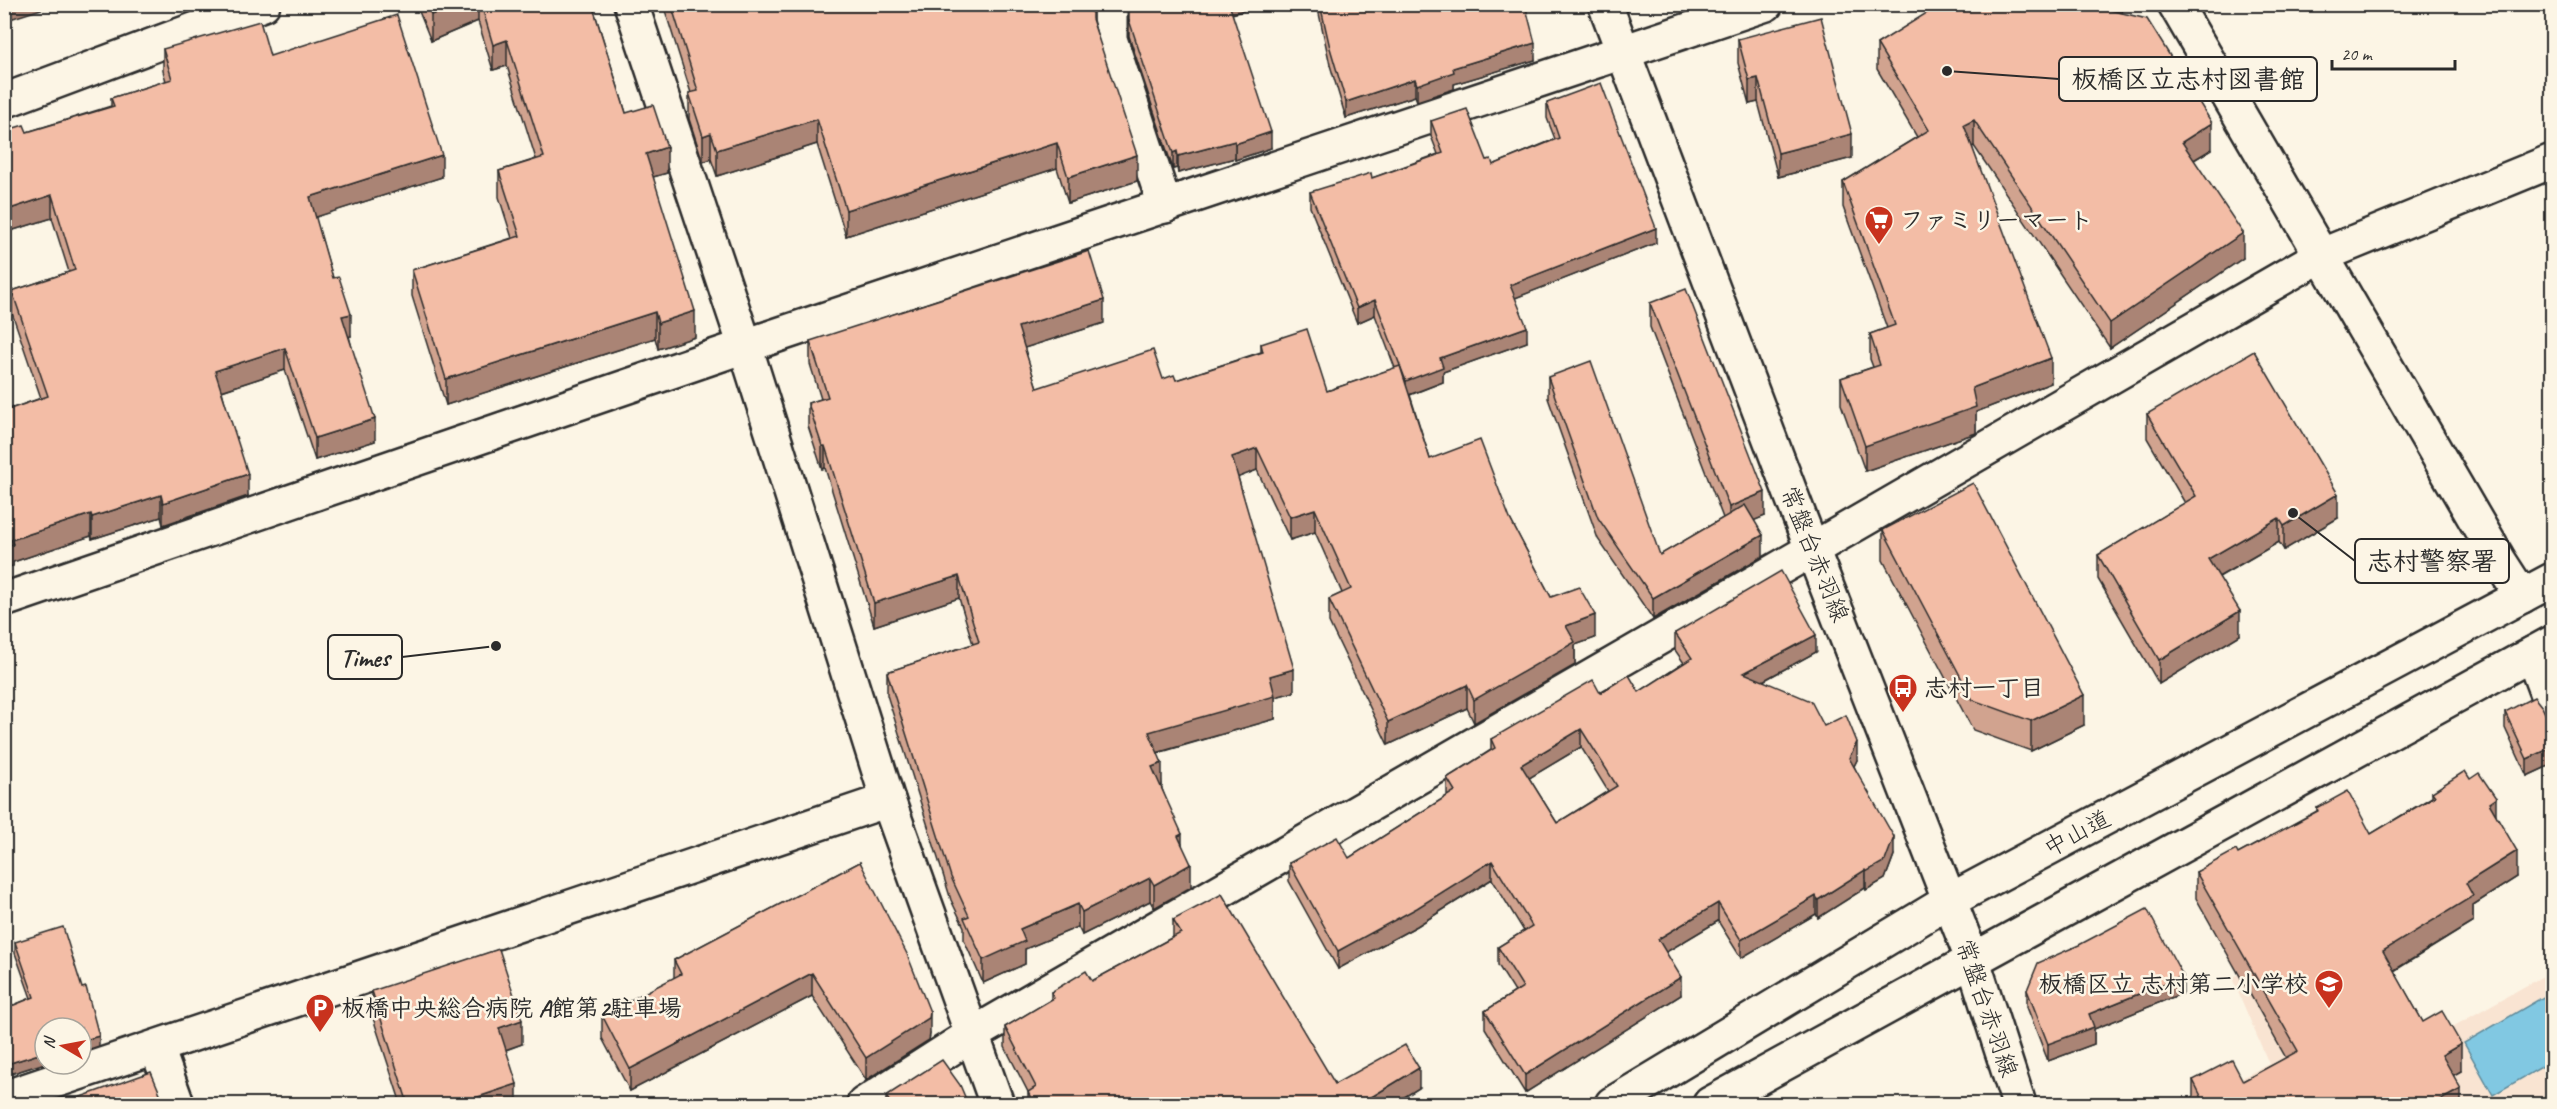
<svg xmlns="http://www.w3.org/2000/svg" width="2557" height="1109" font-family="Caveat,'Klee One',sans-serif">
<rect width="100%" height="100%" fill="#fcf5e5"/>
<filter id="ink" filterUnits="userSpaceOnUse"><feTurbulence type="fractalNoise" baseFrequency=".0167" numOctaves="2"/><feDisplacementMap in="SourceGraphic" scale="12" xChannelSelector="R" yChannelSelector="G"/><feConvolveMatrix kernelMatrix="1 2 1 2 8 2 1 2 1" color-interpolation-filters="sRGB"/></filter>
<g filter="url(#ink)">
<!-- built -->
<path fill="#f9e4d2" d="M2350,907l81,132 121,-68v133h-363l80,-40 -37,-86z"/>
<!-- water -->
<path fill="#81c8e2" stroke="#5f8999" stroke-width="1.5" d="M2552,992v69l-59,34 -29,-52z"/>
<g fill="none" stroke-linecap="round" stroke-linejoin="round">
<!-- minor casing -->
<g stroke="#2b2b2b" stroke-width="38">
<g id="minor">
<path d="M631,4l114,342 143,454 109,304"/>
<path d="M1110,4v35l55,167"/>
<path d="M2175,4l325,558 22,34"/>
<path d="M4,101l259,-97"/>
<path d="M4,600l741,-254 1021,-342"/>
<path d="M2532,654l20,54"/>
<path d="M157,1048l20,56"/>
<path d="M4,1098l884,-298"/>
<path d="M864,1104l109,-70 1347,-778 232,-95"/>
</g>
</g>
<!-- major casing -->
<g stroke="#2b2b2b" stroke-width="38">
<path id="major" d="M1605,4l195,514 173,443 46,143"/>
</g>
<!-- highway casing -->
<g stroke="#2b2b2b" stroke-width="38">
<g id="highway">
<path d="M1612,1104l337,-203 603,-321"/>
<path d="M1710,1104l842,-461"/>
</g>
</g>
<!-- minor -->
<use href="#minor" stroke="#fcf5e5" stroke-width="33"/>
<!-- major -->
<use href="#major" stroke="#fcf5e5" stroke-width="33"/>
<!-- highway -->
<use href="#highway" stroke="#fcf5e5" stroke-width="33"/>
</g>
<!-- wall -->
<g fill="#d1a38f" stroke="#2b2b2b" stroke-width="1.5" fill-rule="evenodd">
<path d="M416,4h176l34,109 41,60 -14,4 42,160 -37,12 -3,-11 -209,67 -34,-109v-26l100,-32 -13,-41v-26l37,-12 -29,-93 -14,4 -15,-49 -47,20z"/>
<path d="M663,4h430v16l44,161 -69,22 -11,-35 -211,68 -29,-92 -100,32 -6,-17 -8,3 -14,-43v-26h2z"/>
<path d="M1129,4h137l-34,10 39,134 -36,12v-2l-57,15 -1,-5 -4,1 -44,-133z"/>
<path d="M1317,4h208l10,56 -81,24v5l-37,12 -2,-5 -69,22 -16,-53z"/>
<path d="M1929,4h193v9l90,136 -18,11 49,98 -133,90 -136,-202 -2,1 79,236 -75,29v21l-111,38 -24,-67v-26l32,-11 -3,-8v-25l17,-6 -44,-121v-25l74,-45 -40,-68v-25l55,-33z"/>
<path d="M1738,39l114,119 -74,19 -20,-75 -9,2 -11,-41z"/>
<path d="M163,49l107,7 172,121 -127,40 18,61 18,58h-2l26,105 -60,19 -30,-90 -63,21 26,105 -85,29 -2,-8 -69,22 -1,-3 -78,26v4l-9,2v-157l37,-13 -29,-85v-22l57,-19 -17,-54 -48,15v-102l23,1 84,-26v-8l55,-17 -3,-10z"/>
<path d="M1547,103l109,140 -141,55 12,44 -84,30v10l-33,13 20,64 80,60 41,78 44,41 -20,7v20l-101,58 -7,-15 -79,37 -59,-123v-23l13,-6 -27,-61 -25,8 -33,-70 -19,7 56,215 -19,5v22l-117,34 4,33h-1l21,59 9,42 -37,21 -4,-7 -68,34 -4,-8 -53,22v15l-42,19 -19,-43v-13l-13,-27 -64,-205v-23l86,-28 -14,-46 -85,28 -49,-158 -3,1 -14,-43v-23l13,-4 -11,-35v-23l294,-18 -80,25 13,40 126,-9 13,1 85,-28v-8l66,47 68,-23 -20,-53 -18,8 -47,-116v-15l62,-14 66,-24 -7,-18v-15l62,44 62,-26 -8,-21z"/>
<path d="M1650,303l115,213 -11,4 9,36 -110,63 -55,-80 -50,-141v-21l112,178 63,-37 -73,-191z"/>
<path d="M2147,414l191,104 -54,32 -5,-8 -60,35 21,58 -81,49 -61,-105v-24l87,-52 -38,-65z"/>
<path d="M1883,530l201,195 -53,26 -58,-21 -90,-170z"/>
<path d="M1675,633l141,19 -53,29 61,45 33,34 -3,6 40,89 -9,24 -19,11 -1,-2 -47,30 -2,-4 -75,44 -23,-37 -52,31 15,43 -156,98 -40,-65v-17l30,-19 -17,-27v-18l26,-16 -32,-52 -75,47 -79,43 -49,-88v-18l60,-5 98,-62v-18l44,-28v-11l109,-46 39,-1 45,-29 -9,-13zM1581,747l27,44 -51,32 -28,-45z"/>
<path d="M2505,712l48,18v34l-26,12 -22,-48z"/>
<path d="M2432,792l64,23 21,62 -44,28v17l-79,49 29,51 38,49 -8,4 8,29h-268v-24l50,1 43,-23 -90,-160v-26l42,-18 79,-43v-3l54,26 61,-37z"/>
<path d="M860,862l70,172 -1,6 -63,40 -54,-84 -182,95 -28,-53v-23l72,-37v-18z"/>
<path d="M1173,920l162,164 84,4 -26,16h-365v-12l-23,-45v-20l46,-27v-8l41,-11 81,-44z"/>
<path d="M15,942l84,104 -18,6v-24h-36v35l-41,13v-67l27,-11 -16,-45z"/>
<path d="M2027,990l156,3 -89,36v15l-46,17 -21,-54z"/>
<path d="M372,991l150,53 -16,6 11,54h-116l-29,-89z"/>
<path d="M886,1096l82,8h-82z"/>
</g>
<!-- shaded-wall -->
<g fill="#aa8474" stroke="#2b2b2b" stroke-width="1.5">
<path d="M4,4h53l-53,17z"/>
<path d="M456,4h22v17l-47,20v-26z"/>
<path d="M1227,4h39l-39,11z"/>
<path d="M2084,4h38v13z"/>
<path d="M507,40v26l-14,4v-25z"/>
<path d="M1535,43v17l-81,24v5l-37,12v-16l36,-17z"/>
<path d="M1758,78v24l-9,2v-24z"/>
<path d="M1415,79v17l-69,22v-16z"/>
<path d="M817,119v25l-100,32v-26z"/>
<path d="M1974,120v26l-10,5v-26z"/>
<path d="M2212,123v26l-30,18v-25z"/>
<path d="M1271,132v16l-36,12v-16z"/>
<path d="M711,133v26l-8,3v-26z"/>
<path d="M1852,134v24l-74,19v-24z"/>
<path d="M1235,141v17l-57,15v-17z"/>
<path d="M1057,143v25l-211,68v-26z"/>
<path d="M667,147v26l-21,6v-25z"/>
<path d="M1177,151v17l-4,1v-16z"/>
<path d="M442,155v22l-132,42v-22z"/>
<path d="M1137,155v26l-69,22v-26z"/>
<path d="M52,195v23l-48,15v-22z"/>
<path d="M1656,228v15l-146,57v-15z"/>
<path d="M2243,233v25l-133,90v-25z"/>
<path d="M1104,300v23l-86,27v-23z"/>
<path d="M1375,300v15l-18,8v-15z"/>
<path d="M695,311v26l-37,12v-26z"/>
<path d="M655,312v26l-209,67v-26z"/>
<path d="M351,314v22l-9,2v-22z"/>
<path d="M1527,327v15l-84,30v10l-37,14v-15l34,-23z"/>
<path d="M285,348v22l-70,23v-22z"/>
<path d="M2051,358v25l-75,29v21l-111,38v-25l107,-58z"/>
<path d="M375,419v22l-60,19v-22z"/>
<path d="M822,446h3v22l-3,1z"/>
<path d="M1257,448v22l-25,10v-23z"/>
<path d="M248,474v22l-85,29v-22z"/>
<path d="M1765,492v24l-36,15v-24z"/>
<path d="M2338,494v24l-54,32v-24z"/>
<path d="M161,495v22l-69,22v-22z"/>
<path d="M1315,509v23l-25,8v-23z"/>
<path d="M91,514v22l-78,26v4l-9,2v-22l7,-6z"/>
<path d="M2279,518v24l-71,41v-24z"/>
<path d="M1763,535v21l-110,63v-21z"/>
<path d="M959,576v22l-85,28v-23z"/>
<path d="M2240,611v24l-81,49v-24z"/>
<path d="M1595,615v23l-20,7v20l-101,58v-23l92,-74z"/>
<path d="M1816,635v17l-72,39v-18z"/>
<path d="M1294,669v23l-19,5v22l-126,36v-23l121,-56z"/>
<path d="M1467,685v23l-79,37v-23z"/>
<path d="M2084,695v30l-53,26v-30z"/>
<path d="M1581,729v18l-60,36v-18z"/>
<path d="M1857,742v18l-8,16v-18z"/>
<path d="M2553,747v17l-26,12v-17z"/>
<path d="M1162,763v23l-10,4v-23z"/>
<path d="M2496,798v27l-7,-22z"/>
<path d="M8,826v21l-4,1v-21z"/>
<path d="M1182,834v23l-4,-21z"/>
<path d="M1894,837v18l-9,24 -19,11v-18z"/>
<path d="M2517,851v26l-44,28v17l-90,55v-26l83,-68z"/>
<path d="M1492,861v18l-75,47 -79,43v-18z"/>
<path d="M1191,864v23l-37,21v-23z"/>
<path d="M1865,870v18l-47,30v-18z"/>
<path d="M1150,878v23l-68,34v-23z"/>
<path d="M1816,896v18l-75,44v-18z"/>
<path d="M1718,903v18l-60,36v-18z"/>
<path d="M1078,904v23l-53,22v15l-42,19v-23l37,-31z"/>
<path d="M812,973v23l-182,95v-22z"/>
<path d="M2183,976v17l-89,36v15l-46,17v-17l41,-30z"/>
<path d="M1681,977v18l-156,98v-18z"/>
<path d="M930,1012v22l-1,6 -63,40v-22z"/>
<path d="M522,1020v24l-23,8v-24z"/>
<path d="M99,1036v10l-18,6v-11z"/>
<path d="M2461,1044v27l-19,11v-27z"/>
<path d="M45,1052v11l-41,13v-11z"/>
<path d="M1419,1068v20l-26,16h-33z"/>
<path d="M517,1084v20h-48v-4z"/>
<path d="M2461,1089v15h-28z"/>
</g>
<!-- building -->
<g fill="#f3bda6" stroke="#2b2b2b" stroke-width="1.5" fill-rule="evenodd">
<path d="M427,4h29l-25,11z"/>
<path d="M481,4h111l34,109 27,-8 14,42 -21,7 49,157 -37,12 -3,-11 -209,67 -34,-109 108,-34 -21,-65 45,-14 -37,-117 -14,5z"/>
<path d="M671,4h421v15l45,136 -69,22 -11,-34 -211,67 -29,-91 -100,31 -6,-17 -8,3 -14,-43 9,-2z"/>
<path d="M1129,4h100l42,128 -36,12v-3l-57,15 -1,-5 -4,2 -44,-133z"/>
<path d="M1320,4h205l10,39 -82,25 1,4 -37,13 -2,-6 -69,23 -16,-54z"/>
<path d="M1941,4h144l62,15 65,104 -30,19 61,91 -133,90 -136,-203 -10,5 87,233 -79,30 4,19 -111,39 -24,-68 39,-13 -10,-31 25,-9 -52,-143 86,-52 -52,-86z"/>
<path d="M397,15l45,140 -132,42 23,81 6,-1 12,37 -9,2 33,103 -60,19 -30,-90 -70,23 33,103 -85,29 -2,-8 -69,22 -1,-3 -80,26 2,4 -9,2v-135l44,-15 -36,-105 63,-21 -23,-75 -48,16v-80l20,-6 3,7 87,-26 -3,-8 61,-19 -9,-30 97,-28 10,35z"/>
<path d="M1821,17l31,117 -74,19 -20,-75 -9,2 -11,-41z"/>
<path d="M1601,83l55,145 -146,57 17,42 -87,31 3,9 -37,14 -31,-81 -18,8 -47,-116 61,-19 1,5 71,-25 -12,-32 36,-12 20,51 4,-1 2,6 66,-27 -12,-35z"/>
<path d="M1089,251l15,49 -86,27 19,61 116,-38 10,29 11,-4 2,5 87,-28 -2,-8 46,-15 20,62 73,-25 30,93 50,-19 30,79 41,78 28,-10 16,28 -29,11 9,16 -101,58 -7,-15 -79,37 -59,-123 22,-10 -36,-80 -25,8 -33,-69 -25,9 62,212 -24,7 5,20 -126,36 13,31 -10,4 30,67 -4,2 13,28 -37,21 -4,-7 -68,34 -4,-8 -58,25 5,12 -42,19 -19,-42 5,-2 -18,-39 -64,-205 92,-30 -20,-66 -85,27 -49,-157h-3l-14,-43 20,-6 -18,-56z"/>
<path d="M1686,289l79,203 -36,15 -79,-204z"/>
<path d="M2254,351l84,143 -54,32 -5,-8 -71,41 32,52 -81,49 -61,-105 98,-59 -49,-82z"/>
<path d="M1591,361l69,194 85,-50 18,30 -110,63 -55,-80 -50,-141z"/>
<path d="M1973,483l111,212 -53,26 -58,-21 -90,-170z"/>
<path d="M1781,571l35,64 -72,38 67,28 13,25 22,-11 11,27 -8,16 45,79 -9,24 -19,11 -1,-2 -47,30 -2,-4 -75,44 -23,-37 -60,36 23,38 -156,98 -40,-64 38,-24 -25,-40 34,-21 -40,-65 -75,47 -79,43 -49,-88 48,-26 12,21 106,-67 -8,-13 48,-30 -4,-9 102,-59 7,13 29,-18 10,17 53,-34 -17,-25zM1581,729l36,57 -60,37 -36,-58z"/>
<path d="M2534,697l8,10 11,23v17l-26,12 -22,-47z"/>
<path d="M2465,771l5,8 9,-6 17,25 -7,5 28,48 -51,32 7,13 -90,55 40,71 19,-11 19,33 -19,11 19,34 -28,15h-231h3l-12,-24 39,-20 11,21 55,-30 -102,-179 40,-22 2,4 80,-43 -1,-3 31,-17 23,43 64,-38 -3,-4z"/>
<path d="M4,816l4,10 -4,1z"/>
<path d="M860,862l47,92 23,58 -1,6 -63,40 -54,-85 -182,96 -28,-54 79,-41 -7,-14z"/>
<path d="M1222,894l113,190 70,-39 14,23 -59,36h-326l-6,-12 8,-5 -31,-60 49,-29 -3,-6 35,-21 6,10 89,-48 -8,-13z"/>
<path d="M2147,909l36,67 -94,38 5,13 -46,17 -21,-54 11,-27 41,-18z"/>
<path d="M63,927l19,61 4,-1 13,49 -18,5v-13h-36v24l-41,13v-56l30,-12 -19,-55z"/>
<path d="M499,949l23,71 -23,8 18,56 -48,16 2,4h-63l-36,-113z"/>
<path d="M942,1060l18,25 8,19h-79h2l-5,-8z"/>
<path d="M151,1072l13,31 -5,1h-98z"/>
</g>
</g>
<!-- icons -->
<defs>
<g id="supermarket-pin" transform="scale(1.5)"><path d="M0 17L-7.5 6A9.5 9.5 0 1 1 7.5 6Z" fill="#c8321e" stroke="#fcf5e5"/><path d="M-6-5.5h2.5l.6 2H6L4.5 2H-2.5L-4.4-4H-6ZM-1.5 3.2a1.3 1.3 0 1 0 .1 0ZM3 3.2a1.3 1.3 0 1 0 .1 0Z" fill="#fff"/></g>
<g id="bus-pin" transform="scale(1.5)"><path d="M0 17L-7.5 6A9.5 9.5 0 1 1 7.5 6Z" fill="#c8321e" stroke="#fcf5e5"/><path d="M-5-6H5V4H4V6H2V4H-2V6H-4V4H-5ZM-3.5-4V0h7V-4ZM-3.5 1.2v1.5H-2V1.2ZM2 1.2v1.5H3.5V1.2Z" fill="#fff"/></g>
<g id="school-pin" transform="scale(1.5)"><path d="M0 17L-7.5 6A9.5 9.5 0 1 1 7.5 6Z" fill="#c8321e" stroke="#fcf5e5"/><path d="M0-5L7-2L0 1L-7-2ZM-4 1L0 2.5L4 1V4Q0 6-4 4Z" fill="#fff"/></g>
<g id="parking-pin" transform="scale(1.5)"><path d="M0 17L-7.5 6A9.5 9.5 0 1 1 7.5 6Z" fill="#c8321e" stroke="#fcf5e5"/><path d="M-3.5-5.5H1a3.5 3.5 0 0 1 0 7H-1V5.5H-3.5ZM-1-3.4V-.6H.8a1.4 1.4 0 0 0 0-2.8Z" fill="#fff"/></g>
</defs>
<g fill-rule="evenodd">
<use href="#supermarket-pin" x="1879" y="220"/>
<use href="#bus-pin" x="1903" y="688"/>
<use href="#school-pin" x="2329" y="984"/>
<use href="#parking-pin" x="320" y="1008"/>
</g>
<g text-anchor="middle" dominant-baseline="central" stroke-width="5" stroke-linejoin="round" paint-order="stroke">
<!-- poi labels -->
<g font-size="24" font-weight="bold" fill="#2b2b2b" stroke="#fcf5e5" text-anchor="start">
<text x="1900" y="220">ファミリーマート</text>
<text x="1924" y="688">志村一丁目</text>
<text x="2308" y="984" text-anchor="end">板橋区立 志村第二小学校</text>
<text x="341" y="1008">板橋中央総合病院 A館第2駐車場</text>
</g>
<!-- street labels -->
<g font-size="24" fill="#2b2b2b" stroke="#fcf5e5">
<text transform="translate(1815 554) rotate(68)">常盤台赤羽線</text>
<text transform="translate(2077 833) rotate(-28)">中山道</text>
<text transform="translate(1987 1008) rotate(71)">常盤台赤羽線</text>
</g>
</g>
<!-- callouts -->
<path fill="none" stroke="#2b2b2b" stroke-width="2" d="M1947 71L2059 79M2293 513L2355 561M496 646L402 657"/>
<g fill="#2b2b2b" stroke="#fcf5e5" stroke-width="2">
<circle cx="1947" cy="71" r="6"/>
<circle cx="2293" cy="513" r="6"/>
<circle cx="496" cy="646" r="6"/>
</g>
<g fill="#fcf5e5" stroke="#2b2b2b" stroke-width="2">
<rect x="2059" y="57" width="258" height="44" rx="6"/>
<rect x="2355" y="539" width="154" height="44" rx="6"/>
<rect x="328" y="635" width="74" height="44" rx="6"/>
</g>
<g font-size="26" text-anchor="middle" font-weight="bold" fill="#2b2b2b">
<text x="2188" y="88">板橋区立志村図書館</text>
<text x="2432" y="570">志村警察署</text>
<text x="365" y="666">Times</text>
</g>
<!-- margin -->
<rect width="2557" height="1109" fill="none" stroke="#fcf5e5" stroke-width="24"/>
<rect x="12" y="12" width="2533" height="1085" fill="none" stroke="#2b2b2b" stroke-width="2" filter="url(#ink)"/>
<!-- north arrow -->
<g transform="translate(63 1046) rotate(280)"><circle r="28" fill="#fcf5e5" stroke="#a8a49b" stroke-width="1.5"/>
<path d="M0-4.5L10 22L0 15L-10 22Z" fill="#c8321e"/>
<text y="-9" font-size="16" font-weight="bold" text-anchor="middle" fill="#2b2b2b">N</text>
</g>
<!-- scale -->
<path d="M2332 60v9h123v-9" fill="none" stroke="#2b2b2b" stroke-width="3"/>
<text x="2341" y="60" font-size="18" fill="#2b2b2b" stroke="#fcf5e5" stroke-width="4.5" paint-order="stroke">20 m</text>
</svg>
